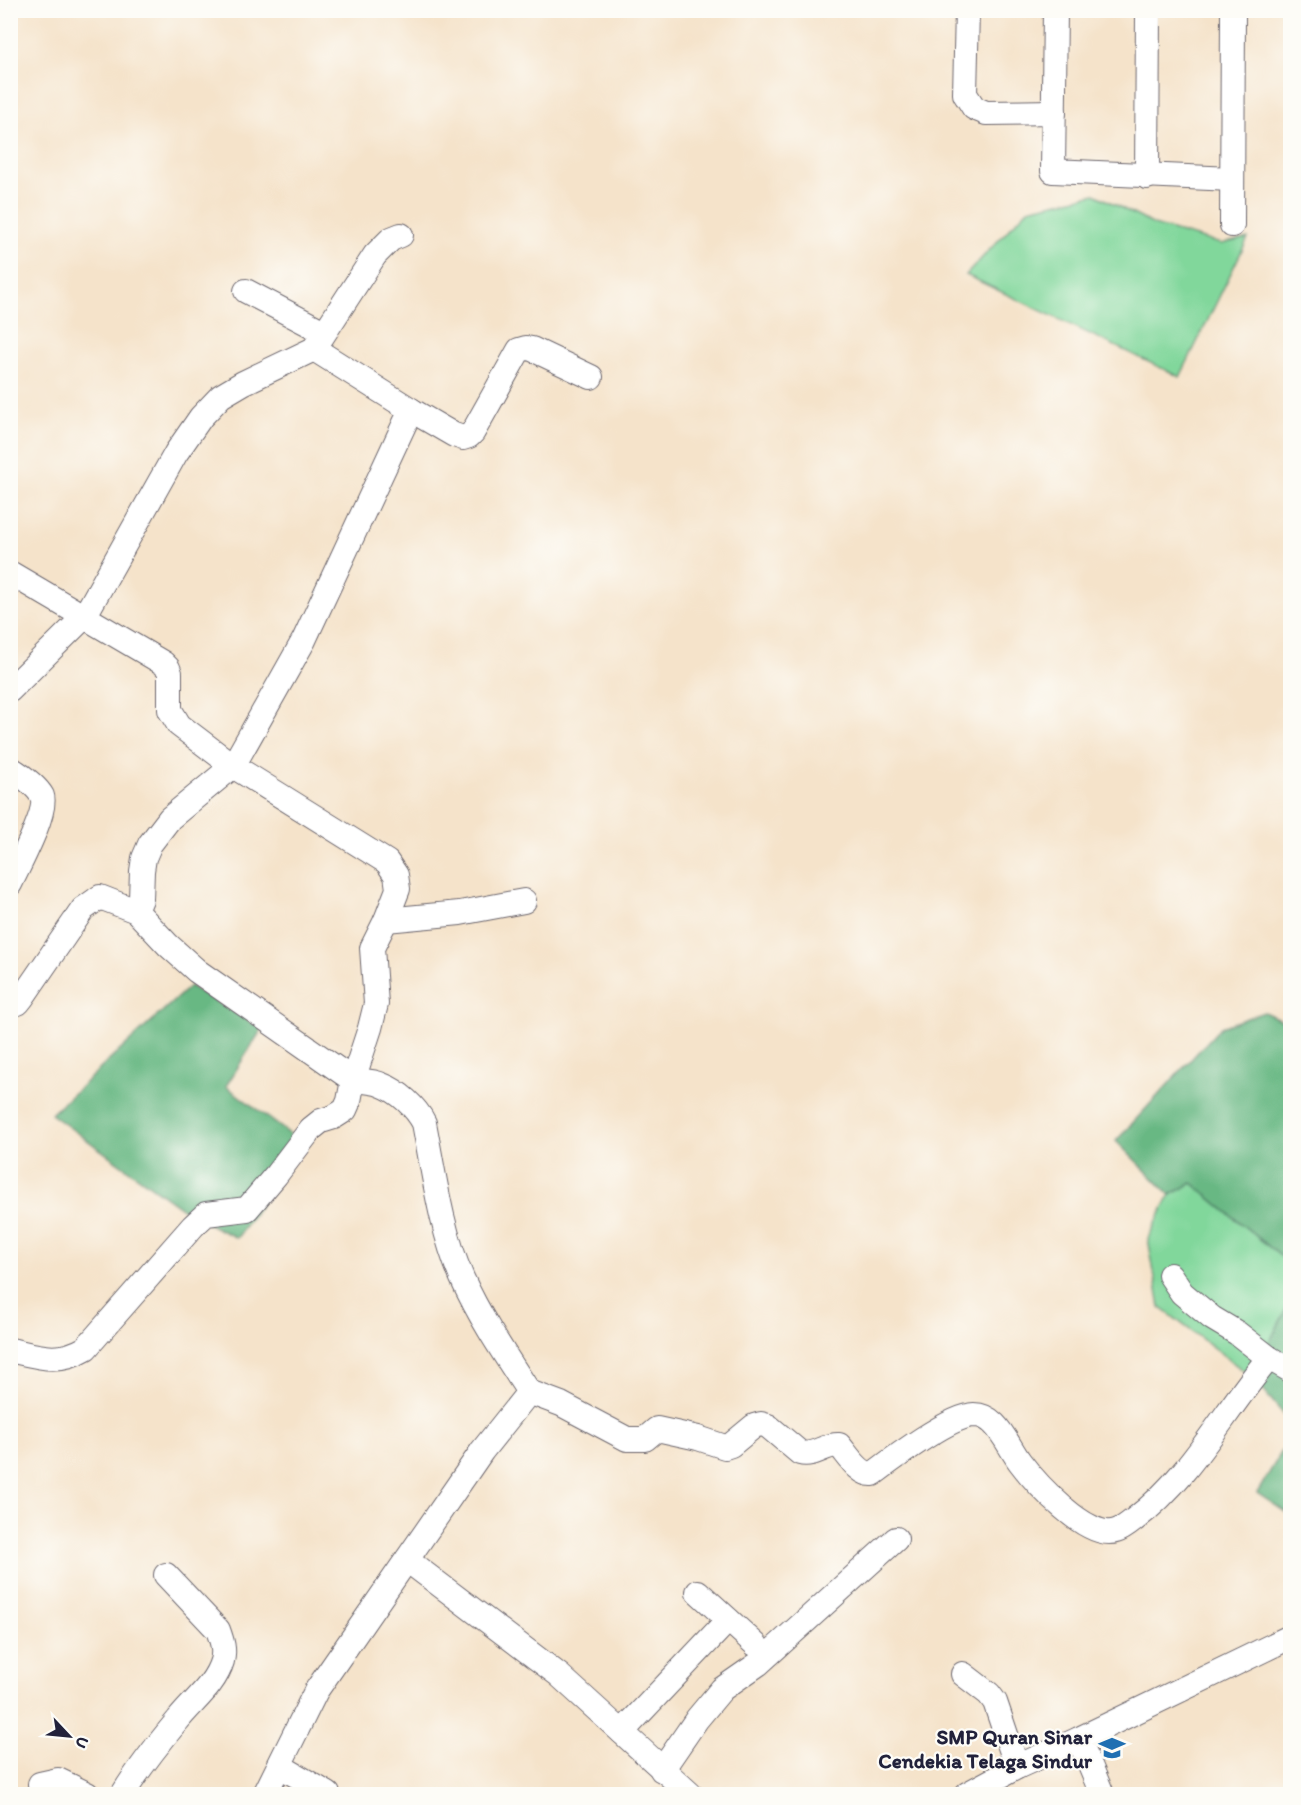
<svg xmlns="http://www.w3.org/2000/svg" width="1301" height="1805" font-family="Itim,sans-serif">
<rect width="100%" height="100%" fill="#fdfcf7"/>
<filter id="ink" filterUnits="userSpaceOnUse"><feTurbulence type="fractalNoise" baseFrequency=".0167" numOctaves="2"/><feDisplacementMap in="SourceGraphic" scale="12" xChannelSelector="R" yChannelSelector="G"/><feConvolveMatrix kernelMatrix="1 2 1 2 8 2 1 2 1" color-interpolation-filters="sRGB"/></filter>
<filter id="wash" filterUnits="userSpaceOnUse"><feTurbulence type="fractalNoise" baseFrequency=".008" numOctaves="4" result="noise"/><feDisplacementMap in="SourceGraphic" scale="24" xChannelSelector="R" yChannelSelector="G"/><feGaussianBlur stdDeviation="1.35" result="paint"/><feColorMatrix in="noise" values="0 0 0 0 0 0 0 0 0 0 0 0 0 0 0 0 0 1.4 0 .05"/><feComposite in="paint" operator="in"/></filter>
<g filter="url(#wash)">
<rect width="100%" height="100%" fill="#f5e3ca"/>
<!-- green -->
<g fill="#81d79b" stroke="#527c6b" stroke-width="1.5">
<path d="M1095,194l59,31 67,19 27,-6 -68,139 -214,-102 62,-66z"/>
<path d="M1192,1183l98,81v38l-38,75 -92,-70 -12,-69 22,-43z"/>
</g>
<!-- forest -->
<g fill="#68b883" stroke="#456d5f" stroke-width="1.5">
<path d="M190,986l72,43 -36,57 77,58 -66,94 -43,-21 -143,-103z"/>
<path d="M1264,1012l26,12v240l-98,-81 -22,12 -54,-54 105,-114z"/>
<path d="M1290,1302v120l-38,-45z"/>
<path d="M1290,1438v77l-33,-22z"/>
</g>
</g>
<g filter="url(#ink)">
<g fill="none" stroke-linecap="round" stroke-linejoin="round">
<!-- minor casing -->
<g stroke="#6c666d" stroke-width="26">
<g id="minor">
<path d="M967,10l-2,84 9,14 12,5 68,-1"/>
<path d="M1055,10l-2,161 179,8"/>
<path d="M1147,177l1,-167"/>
<path d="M1232,225l1,-215"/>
<path d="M246,291l78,41"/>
<path d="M314,349l97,61 43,25 9,3 6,-2 4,-4 46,-82 7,-2 6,1 59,28"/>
<path d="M10,573l153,90 5,5 2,5v37l9,15 54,41 154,96 9,13 2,14 -12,31 -14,28 4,56 -6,24 -17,52 -4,21 -4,9 -11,7 -13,4 -10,8 -35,46 -29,34 -41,5 -13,12 -107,122c-27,16 -46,9 -76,2"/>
<path d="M10,690l74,-73 92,-164 25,-36 20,-21 22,-13 71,-34 61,-94 16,-16 10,-4"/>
<path d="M10,768c11,7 26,17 32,28 6,15 -24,71 -32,88"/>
<path d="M136,911l5,-12 1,-28 2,-13 6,-14 20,-26 63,-52 71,-126 107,-230"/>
<path d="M386,920l74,-7 64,-12"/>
<path d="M10,1005l8,-2 4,-5 61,-89 17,-12 36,14 32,34 29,26 156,109c9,1 20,1 29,5 16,6 34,22 42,38 10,51 17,107 38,155 18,40 43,77 67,114l-47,59 -166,240 -51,103"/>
<path d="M1170,1275l12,18 30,25 25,15 32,25 21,12"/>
<path d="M529,1392l32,12 66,35h18l12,-10 41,9 27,9 6,-2 23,-19 7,-2 7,2 32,27c14,4 25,-9 39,-8 9,10 20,30 34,29 20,-15 77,-58 101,-59 8,0 15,4 20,9 11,11 17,26 26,38 15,20 68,79 96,69 7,-2 14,-8 19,-12 56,-42 89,-108 134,-161"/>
<path d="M407,1560l152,115 131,119"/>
<path d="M698,1592l58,53"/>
<path d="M963,1674l26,20 6,8 22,65"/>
<path d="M622,1732l106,-112"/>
<path d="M1079,1739l23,55"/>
<path d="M280,1766l48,28"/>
<path d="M662,1770l35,-51 25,-30 36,-25 138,-125"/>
<path d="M40,1784l18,-4 29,14"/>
<path d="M123,1794c16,-26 35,-50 55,-74 15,-19 37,-35 44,-59 3,-11 0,-20 -4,-31l-52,-55"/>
<path d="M967,1794l50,-27 62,-28 211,-102"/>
</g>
</g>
<!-- minor -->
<use href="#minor" stroke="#fff" stroke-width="24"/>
</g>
</g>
<!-- icons -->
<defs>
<g id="school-bare" transform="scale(2.07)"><path d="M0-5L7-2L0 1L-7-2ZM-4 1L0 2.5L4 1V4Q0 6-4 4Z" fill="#1f6fb2" stroke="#fdfcf7" stroke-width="2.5" paint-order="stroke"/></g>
</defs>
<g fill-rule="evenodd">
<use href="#school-bare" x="1112" y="1748"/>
</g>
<g text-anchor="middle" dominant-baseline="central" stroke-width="4.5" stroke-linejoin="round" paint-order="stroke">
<!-- poi labels -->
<g font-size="21" font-weight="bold" fill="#22223b" stroke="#fdfcf7" text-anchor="end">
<text x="1092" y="1736">SMP Quran Sinar<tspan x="1092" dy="24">Cendekia Telaga Sindur</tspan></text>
</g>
</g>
<!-- margin -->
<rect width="1301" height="1805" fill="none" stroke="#fdfcf7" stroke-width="36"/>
<!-- north arrow -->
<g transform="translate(69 1736) rotate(116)" stroke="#fdfcf7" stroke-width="4.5" paint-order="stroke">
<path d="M0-4.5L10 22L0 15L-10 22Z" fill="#22223b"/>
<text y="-9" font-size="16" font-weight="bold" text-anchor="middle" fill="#22223b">U</text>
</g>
</svg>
